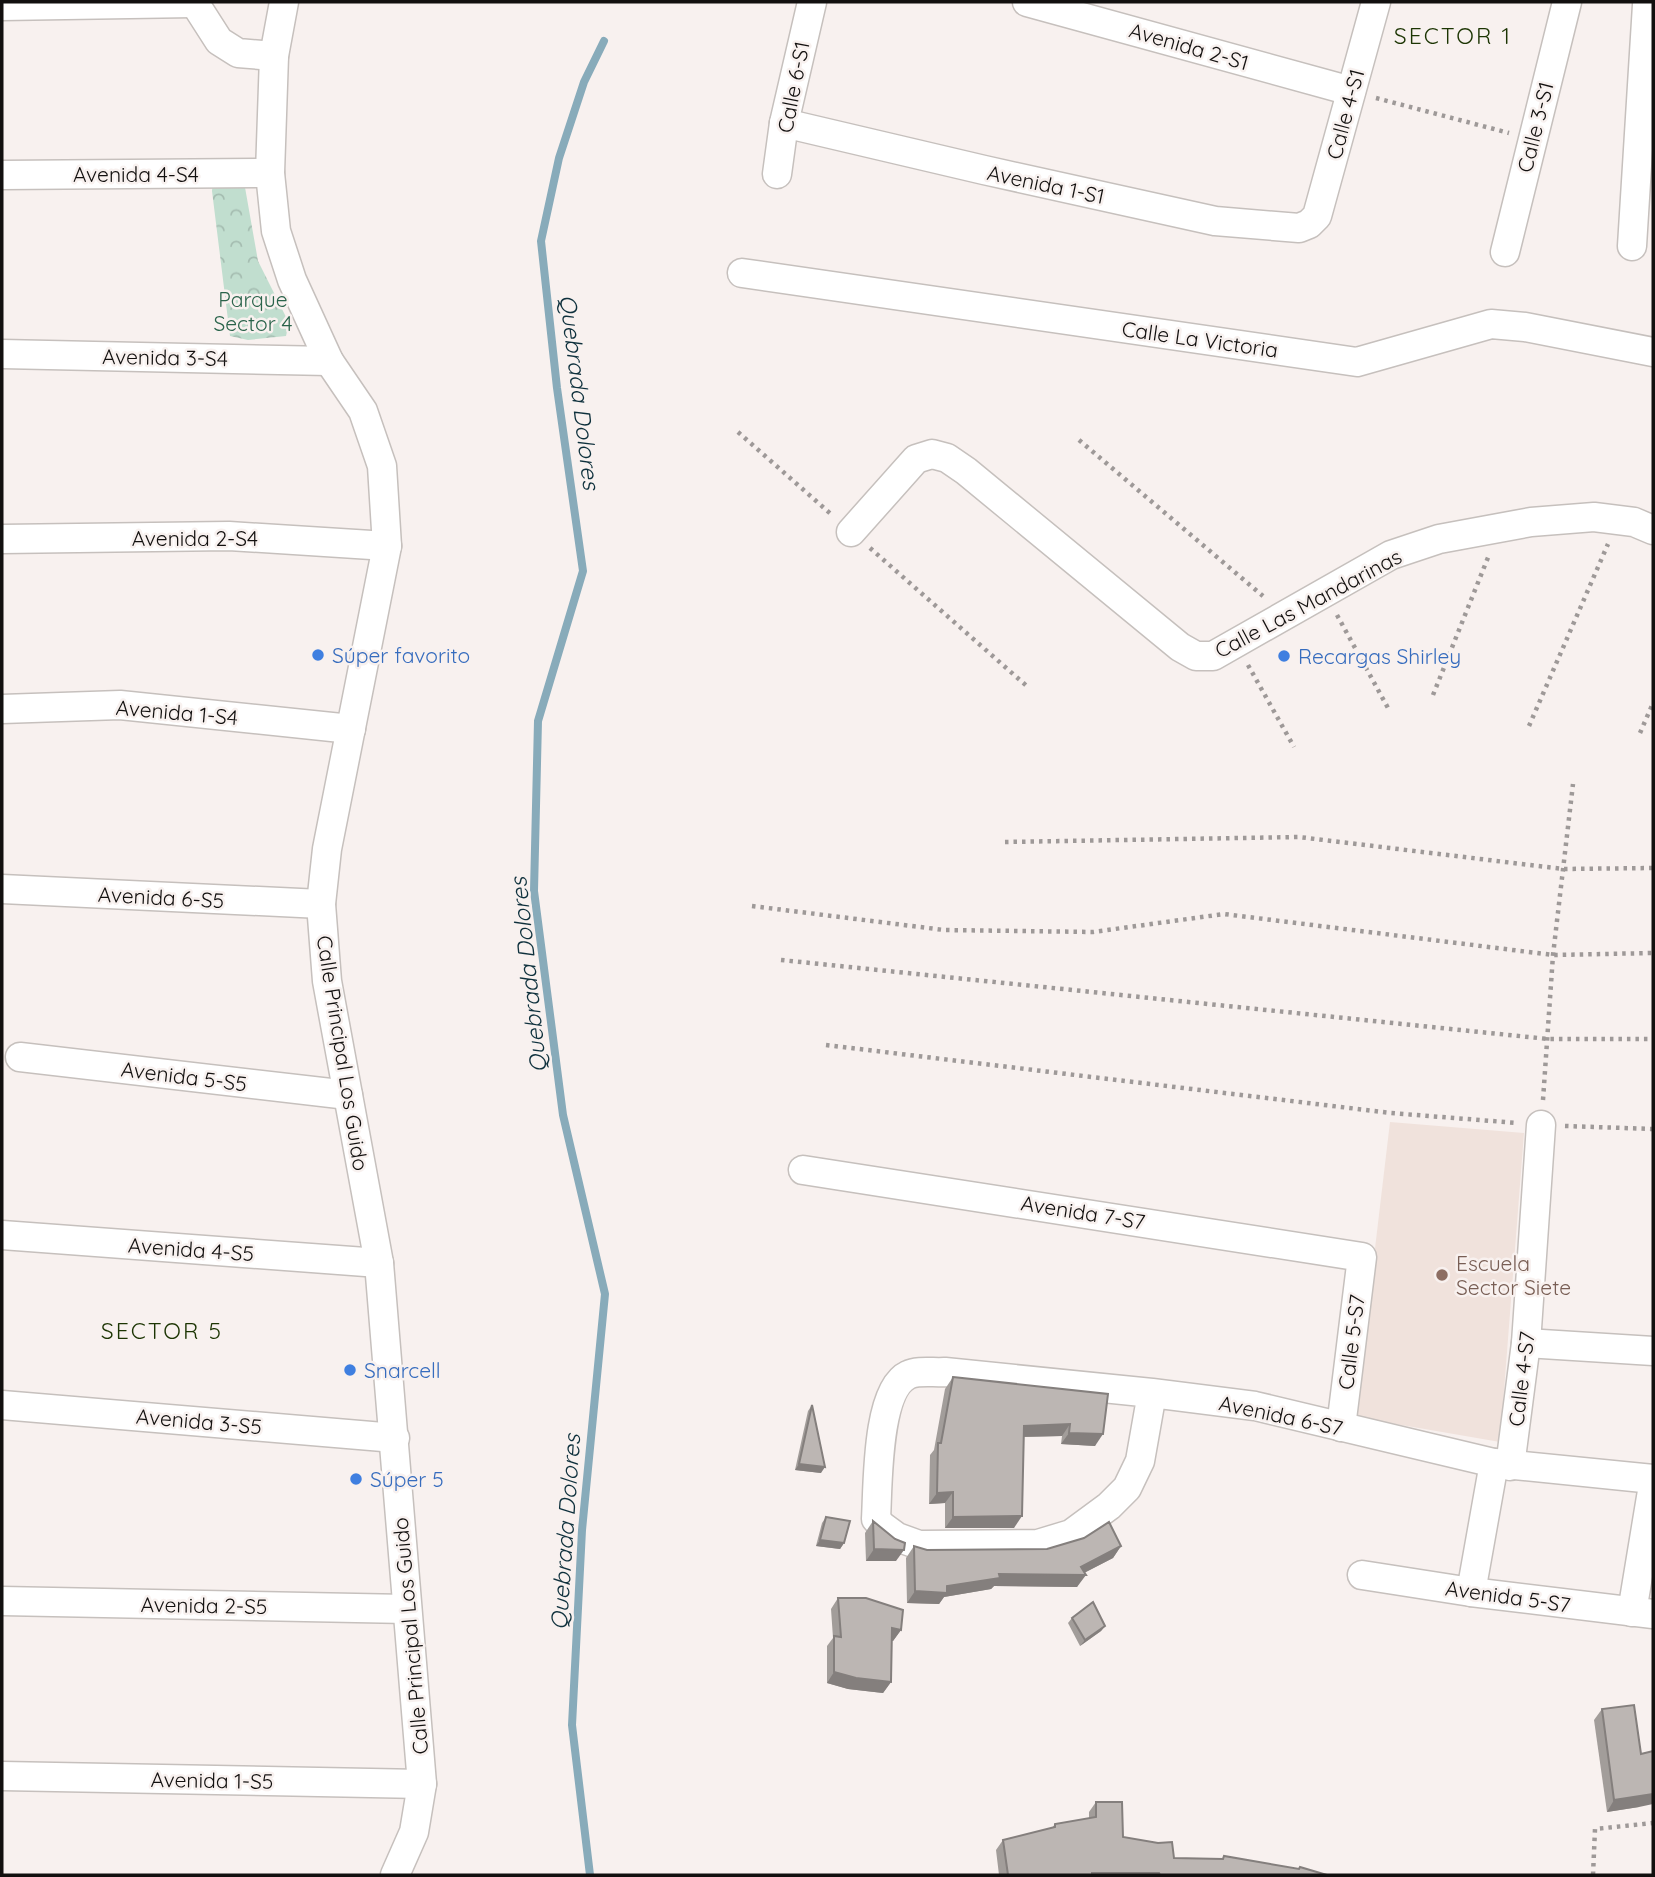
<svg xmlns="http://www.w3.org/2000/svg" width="1655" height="1877" font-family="Quicksand,sans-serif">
<defs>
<pattern id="park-crowns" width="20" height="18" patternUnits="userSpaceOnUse" patternTransform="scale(1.75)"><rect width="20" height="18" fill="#c1decf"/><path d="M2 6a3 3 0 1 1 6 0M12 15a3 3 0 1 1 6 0" fill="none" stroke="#a5bdb1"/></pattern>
</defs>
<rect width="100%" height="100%" fill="#f8f1ef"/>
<!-- built -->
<path fill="#f0e2dc" d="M1390,1122l134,11 -24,309 -145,-25z"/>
<!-- park -->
<path fill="url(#park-crowns)" d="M243,176l15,85 31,62 -3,13 -38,4 -18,-4 -18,-145 1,-11z"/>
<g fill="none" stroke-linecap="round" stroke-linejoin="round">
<!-- stream -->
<path stroke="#88abba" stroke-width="8" d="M590,1875l-18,-150 10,-195 23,-236 -42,-179 -29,-224 4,-170 45,-150 -26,-183 -16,-147 18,-83 25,-76 20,-41"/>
<!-- minor casing -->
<g stroke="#c6c0bd" stroke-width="31">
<g id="minor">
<path d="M194,2l25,39 19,12 36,3"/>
<path d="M284,2l-10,54 -4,117 6,58 16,49 37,81 34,50 19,55 5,80 -60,303 -6,55 6,77 52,282 43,521 -8,48 -19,43"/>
<path d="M1027,2l324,89"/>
<path d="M2,6l192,-3"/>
<path d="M784,123l200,47 231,51 84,7 10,-4 8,-8 59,-214"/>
<path d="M777,174l7,-51 28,-121"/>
<path d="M2,175l268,-2"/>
<path d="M1632,246l15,-241"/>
<path d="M1505,252l62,-250"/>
<path d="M742,273l615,89 134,-38 34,3 128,25"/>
<path d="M2,354l327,7"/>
<path d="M851,532l65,-73 16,-5 15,4 19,13 214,176 16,9h17l178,-101 48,-16 92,-17 63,-5 40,5 19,8"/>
<path d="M2,539l227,-3 158,10"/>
<path d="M2,709l118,-4 231,24"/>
<path d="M2,889l319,15"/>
<path d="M20,1057l328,38"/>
<path d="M803,1170l559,87 -21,170"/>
<path d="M2,1235l377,28"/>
<path d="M1526,1343l127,8"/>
<path d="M1152,1393l-12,68 -13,27 -18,18 -38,28 -33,10 -119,1 -22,-8 -15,-11 -6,-7c2,-32 0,-129 32,-144 10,-5 26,-2 37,-3l207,21 103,13 239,57 159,16"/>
<path d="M2,1405l393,33"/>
<path d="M1510,1466l16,-123 15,-218"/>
<path d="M1362,1575l109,17 182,22"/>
<path d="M1471,1592l23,-129"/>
<path d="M2,1601l405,8"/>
<path d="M1632,1612l21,-127"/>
<path d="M2,1776l420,8"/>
</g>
</g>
<!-- path -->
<g stroke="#9e9998" stroke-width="4.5" stroke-dasharray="3.5 5" stroke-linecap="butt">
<path d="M1376,98l133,35"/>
<path d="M738,432l94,83"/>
<path d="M1079,440l184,156"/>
<path d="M870,548l159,140"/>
<path d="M1337,615l51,93"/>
<path d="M1248,665l46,82"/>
<path d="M1433,695l56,-140"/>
<path d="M1529,726l79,-182"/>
<path d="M1640,733l13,-30"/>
<path d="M1005,842l294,-5 264,32 90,-1"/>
<path d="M752,906l192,24 149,2 131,-18 329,41 100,-2"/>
<path d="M781,960l767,79h105"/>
<path d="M826,1045l565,68 126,10"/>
<path d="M1543,1100l10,-145 20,-171"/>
<path d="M1565,1126l88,3"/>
<path d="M1593,1875l2,-46 58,-6"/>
</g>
<!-- minor -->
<use href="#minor" stroke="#fff" stroke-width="28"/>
</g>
<!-- wall -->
<g fill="#a29d9a">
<path d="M953,1377l155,17 -13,52 -34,-2 1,-8 -38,1 -10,91h-69v-25l-16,1 1,-49 4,-5 11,-61z"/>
<path d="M812,1405l9,68 -26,-3 13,-59z"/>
<path d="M826,1517l18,26 -4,6 -24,-3 6,-23z"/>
<path d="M873,1521l22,18 1,22h-30l-1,-28z"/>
<path d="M914,1546l13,4 120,-1 74,-3 -8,12 -29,15 -7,14 -83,-1 -3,3 -47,8 -5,7 -32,-1 -1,-45z"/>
<path d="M838,1598l63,32 -8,11 -1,-1 -1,42 -8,11 -35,-4 -21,-6v-37l6,-8 -2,-29z"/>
<path d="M1072,1618l33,8 -4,5 -21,15 -12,-23z"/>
<path d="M1602,1709l39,45 -2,53 -32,5 -13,-92z"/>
<path d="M1096,1802l27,35 51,21 48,1 2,-3 74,13 2,-2 27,8h-328l-3,-25 7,-10 49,-12 3,-4 34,-6v-6z"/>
</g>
<!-- shaded-wall -->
<g fill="#847f7d">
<path d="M1070,1424l-8,12 -46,1 8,-11z"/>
<path d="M1069,1433l34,1 -8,12 -34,-2z"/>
<path d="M799,1464l26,3 -4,6 -26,-3z"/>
<path d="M953,1492l-8,11 -16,1 8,-11z"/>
<path d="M1022,1516l-8,12h-69l8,-11z"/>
<path d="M820,1540l24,3 -4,6 -24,-3z"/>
<path d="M1121,1546l-8,12 -33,17h6l-9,12 -83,-1 -3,3 -47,8 -5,7 -32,-1 8,-12 84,-17 82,-7z"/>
<path d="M874,1549l30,1 -8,11h-30z"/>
<path d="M1105,1626l-4,5 -21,15 5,-6z"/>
<path d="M892,1628l9,2 -8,11 -9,-2z"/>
<path d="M834,1672l57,10 -8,11 -35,-4 -21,-6z"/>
<path d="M1653,1794v10l-14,3 -32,5 7,-12z"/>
<path d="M1092,1873h67l-1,2h-68z"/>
</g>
<!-- building -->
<g fill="#bcb6b3" stroke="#847f7d" stroke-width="2">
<path d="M953,1377l155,17 -5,40 -34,-1 1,-9 -46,2 -2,90 -69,1v-25l-16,1 1,-50h3z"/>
<path d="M812,1405l13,62 -26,-3z"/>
<path d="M826,1517l24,4 -6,22 -24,-3z"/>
<path d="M873,1521l22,18 10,4 -1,7 -30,-1z"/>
<path d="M1109,1522l12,24 -40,21 5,8 -87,-1 1,4 -53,8v7l-32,-2 -1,-45 13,4 120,-1 37,-11z"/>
<path d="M838,1598h28l37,12 -2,20 -9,-2 -1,54 -35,-4 -22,-6v-36l7,1z"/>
<path d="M1093,1602l12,24 -20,14 -13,-22z"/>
<path d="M1634,1705l7,49 12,-3v43l-39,6 -12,-91z"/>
<path d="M1096,1802h26l1,35 35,6 14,-1 2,16 49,1 1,-3 75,13 1,-2 27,8h-167l-1,-2h-67v2h-84l-5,-35 52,-13v-3l41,-7z"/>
</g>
<!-- markers -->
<g fill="#3f7fe0" stroke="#f8f1ef" stroke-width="2.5">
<circle cx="318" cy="655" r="7"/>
<circle cx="1284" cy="656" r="7"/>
<circle cx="350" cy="1370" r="7"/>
<circle cx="356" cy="1479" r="7"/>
</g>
<circle fill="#8d6e63" stroke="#f8f1ef" stroke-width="2.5" cx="1442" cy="1275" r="7"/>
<g text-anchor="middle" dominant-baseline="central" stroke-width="5" stroke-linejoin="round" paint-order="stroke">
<!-- street labels -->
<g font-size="21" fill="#12100f" stroke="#f8f1ef">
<text transform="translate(1189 46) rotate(16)">Avenida 2-S1</text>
<text transform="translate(793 87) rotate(-79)">Calle 6-S1</text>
<text transform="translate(1345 114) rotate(-75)">Calle 4-S1</text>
<text transform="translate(1535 127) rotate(-76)">Calle 3-S1</text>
<text x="136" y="174">Avenida 4-S4</text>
<text transform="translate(1046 184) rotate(12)">Avenida 1-S1</text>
<text transform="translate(1200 339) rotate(8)">Calle La Victoria</text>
<text transform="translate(165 357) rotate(1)">Avenida 3-S4</text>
<text x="195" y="538">Avenida 2-S4</text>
<text transform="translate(1308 603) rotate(-28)">Calle Las Mandarinas</text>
<text transform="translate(177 712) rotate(5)">Avenida 1-S4</text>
<text transform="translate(161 897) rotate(3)">Avenida 6-S5</text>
<text transform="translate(343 1053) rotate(81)">Calle Principal Los Guido</text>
<text transform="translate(184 1076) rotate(7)">Avenida 5-S5</text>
<text transform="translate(1083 1212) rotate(9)">Avenida 7-S7</text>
<text transform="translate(191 1249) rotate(4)">Avenida 4-S5</text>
<text transform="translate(1351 1342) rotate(-83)">Calle 5-S7</text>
<text transform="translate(1521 1379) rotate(-83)">Calle 4-S7</text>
<text transform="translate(1281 1415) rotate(12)">Avenida 6-S7</text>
<text transform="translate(199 1421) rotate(5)">Avenida 3-S5</text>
<text transform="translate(1508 1596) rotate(8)">Avenida 5-S7</text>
<text transform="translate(204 1605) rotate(1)">Avenida 2-S5</text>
<text transform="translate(410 1636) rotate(-95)">Calle Principal Los Guido</text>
<text transform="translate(212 1780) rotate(1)">Avenida 1-S5</text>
</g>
<!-- park labels -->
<g font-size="21" fill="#2a644b" stroke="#f8f1ef">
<text x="253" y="299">Parque<tspan x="253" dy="24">Sector 4</tspan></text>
</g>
<!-- shop labels -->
<g font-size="21" fill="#366cbe" stroke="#f8f1ef" text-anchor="start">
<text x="332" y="655">Súper favorito</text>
<text x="1298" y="656">Recargas Shirley</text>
<text x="364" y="1370">Snarcell</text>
<text x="370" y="1479">Súper 5</text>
</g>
<!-- education labels -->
<g font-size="21" fill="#785e54" stroke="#f8f1ef" text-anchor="start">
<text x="1456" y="1263">Escuela<tspan x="1456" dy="24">Sector Siete</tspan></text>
</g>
<!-- neighbourhood labels -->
<g font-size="23" letter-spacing="2" fill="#1c3503" stroke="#f8f1ef">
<text x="1453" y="35">SECTOR 1</text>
<text x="162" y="1330">SECTOR 5</text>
</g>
<!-- water labels -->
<g font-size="23" font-style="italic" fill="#0e303c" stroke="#f8f1ef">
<text transform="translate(580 392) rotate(83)">Quebrada Dolores</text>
<text transform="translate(528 975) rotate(-96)">Quebrada Dolores</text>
<text transform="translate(565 1532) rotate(-86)">Quebrada Dolores</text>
</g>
</g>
<!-- border -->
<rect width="1655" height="1877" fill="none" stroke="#12100f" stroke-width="7"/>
</svg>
